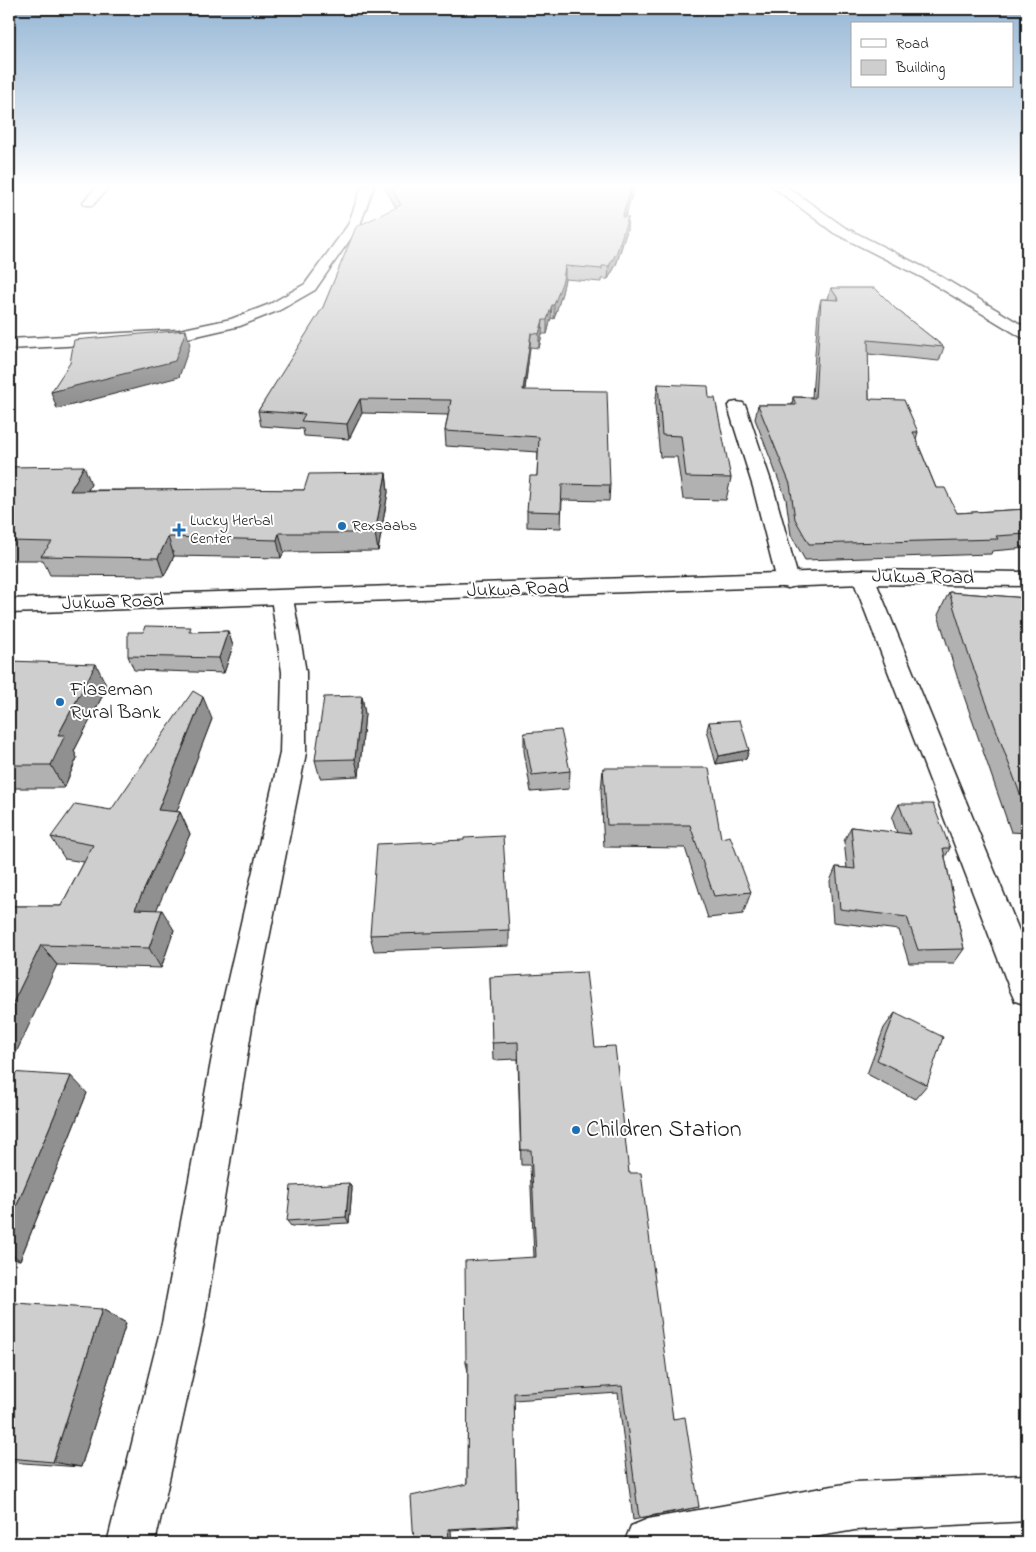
<svg xmlns="http://www.w3.org/2000/svg" width="1036" height="1552" font-family="'Indie Flower',sans-serif">
<rect width="100%" height="100%" fill="#fff"/>
<filter id="ink" filterUnits="userSpaceOnUse"><feTurbulence type="fractalNoise" baseFrequency=".02" numOctaves="2"/><feDisplacementMap in="SourceGraphic" scale="10" xChannelSelector="R" yChannelSelector="G"/><feConvolveMatrix kernelMatrix="1 2 1 2 8 2 1 2 1" color-interpolation-filters="sRGB"/></filter>
<g filter="url(#ink)">
<g fill="none" stroke-linecap="round" stroke-linejoin="round">
<!-- minor casing -->
<g stroke="#1c1c1c" stroke-width="3">
<g id="minor">
<path d="M97,186h13l-17,19h-8l-2,-3z"/>
<path d="M362,186h12l-14,39 -45,65 -35,20 -40,16 -61,14 -170,9v-10l170,-9 52,-11 39,-15 35,-20 43,-59z"/>
<path d="M772,186h14l58,41 91,46 92,55v11l-6,-2 -96,-58 -91,-46z"/>
<path d="M737,402l6,1 3,4 27,80 26,94 -3,5 -8,2 -8,-2 -3,-5 -24,-94 -25,-80 3,-4z"/>
<path d="M863,570l8,2 3,5 153,373v55l-12,-4 -5,-11 -158,-413 3,-5z"/>
<path d="M282,591l8,2 3,5 13,74v81l-52,261 -50,309 -49,220h-48l55,-220 58,-309 60,-261 2,-81 -11,-74 3,-5z"/>
<path d="M1027,1475v46l-172,9 -76,13h-155l7,-17 17,-7 207,-37z"/>
</g>
</g>
<!-- secondary casing -->
<g stroke="#1c1c1c" stroke-width="3">
<path id="secondary" d="M863,570l164,2v14l-164,-2 -854,29v-14z"/>
</g>
<!-- minor -->
<use href="#minor" fill="#fff" fill-rule="evenodd"/>
<!-- secondary -->
<use href="#secondary" fill="#fff" fill-rule="evenodd"/>
</g>
<!-- wall -->
<g fill="#b1b1b1" stroke="#1c1c1c">
<path d="M384,186h250l-9,31 2,13 -11,35 -8,14h-7v3l-36,-3 -3,14 -8,26 -3,-1 -4,16h-5l-3,14 -9,-1 -5,43 85,95 -1,16 -47,-1 -1,28 -34,-1v-16l10,-35 1,-24 -92,-6 -1,-15 3,-16 -86,-2 -13,26 -45,-3 -1,-7 -42,-3 -3,-15 138,-203z"/>
<path d="M831,288l65,21 48,38 -5,14 -71,-7 1,45 49,33 -2,7 20,49 21,25 70,-4v39l-35,3 -1,3 -186,6 -14,-25 -5,-36 -31,-80 3,-14h34l1,-8h19l6,-85 3,-13h7z"/>
<path d="M658,384l51,14 22,80 -5,22 -43,-1 -6,-42h-17l-5,-52z"/>
<path d="M9,467l82,17 -3,6h216l82,-17 2,19 -10,59 -94,1 -3,6 -107,-2 -10,20 -114,-1 -7,-15h-34z"/>
<path d="M949,592l78,6v235l-16,-1 -54,-156 -19,-61z"/>
<path d="M228,631l5,15 -9,27 -90,-3 -6,-14 65,-24z"/>
<path d="M9,661l98,26 -33,64 3,7 -13,30h-55z"/>
<path d="M362,696l3,18 -6,62 -39,2 -5,-18z"/>
<path d="M212,719l-36,93h4l10,22 -34,75 18,21 -13,38 -104,-3 -48,-59h52l23,-44 -19,-3 -14,-22 60,-27z"/>
<path d="M709,722l40,28 -3,9 -30,5 -9,-34z"/>
<path d="M524,733l46,38 -1,18 -38,3 -7,-41z"/>
<path d="M603,768l118,70 30,54 -8,22 -35,4 -23,-70 -81,-1 -3,-56z"/>
<path d="M899,804l51,44 -5,9 19,92 -10,14h-45l-10,-33 -66,-8 -3,-41 6,-14 11,1 -3,-27 7,-14 46,6 -5,-15z"/>
<path d="M464,840l45,90v16l-135,5 -4,-16z"/>
<path d="M490,977l105,70 34,126 44,246 26,88 -66,13 -15,-127 -104,7 3,126 -66,4 -37,13 53,-59 1,-113 -2,-8 68,-106 -4,-92h-9l-3,-106 -25,1z"/>
<path d="M895,1013l32,72 -12,14 -48,-25 17,-46z"/>
<path d="M9,1072l78,21 -67,167 -11,-1z"/>
<path d="M349,1183l3,6 -3,34 -58,3 -4,-5z"/>
<path d="M102,1309l24,14 -45,144 -72,-5v-139z"/>
</g>
<!-- shaded-wall -->
<g fill="#909090" stroke="#1c1c1c">
<path d="M632,186h2v3l-13,41 1,-13z"/>
<path d="M628,217l-1,13 -11,35 -8,14 1,-13z"/>
<path d="M565,266v13l-3,14 -8,26v-14z"/>
<path d="M552,305l-1,13 -4,16v-14z"/>
<path d="M543,320l-1,14 -3,14v-14z"/>
<path d="M186,330l4,15 -11,32 -122,32 -6,-17z"/>
<path d="M531,333l-1,14 -7,57v-14z"/>
<path d="M360,399l2,14 -13,26 -2,-15z"/>
<path d="M84,466l7,18 -13,25 -8,-18z"/>
<path d="M386,473l2,19 -10,59 -3,-18z"/>
<path d="M279,533l5,19 -3,6 -4,-18z"/>
<path d="M168,537l6,19 -10,20 -6,-18z"/>
<path d="M228,631l5,15 -9,27 -5,-15z"/>
<path d="M96,664l11,23 -33,64 3,7 -13,30 -13,-23 7,-30z"/>
<path d="M362,696l3,18 -6,62 -4,-17z"/>
<path d="M203,697l9,22 -43,113 -11,-22z"/>
<path d="M749,750l-3,9 -30,5 3,-8z"/>
<path d="M180,812l10,22 -42,95 -13,-20z"/>
<path d="M162,910l12,20 -13,38 -12,-20z"/>
<path d="M41,945l16,20 -48,103v-57z"/>
<path d="M71,1076l16,17 -67,167 -11,-7v-29z"/>
<path d="M349,1183l3,6 -3,34 -3,-6z"/>
<path d="M102,1309l24,14 -45,144 -28,-5z"/>
<path d="M448,1529l3,1 1,13h-3z"/>
</g>
<!-- building -->
<g fill="#cecece" stroke="#1c1c1c">
<path d="M390,186h242l-10,31h6l-11,35 -8,14h-7v3l-37,-3 -2,14 -9,25h-2l-5,15h-4l-4,14 -8,-1 -8,57 84,1 3,94 -48,-1 -1,28 -34,-1 3,-35h7l2,-39 -94,-6 6,-31 -91,-1 -13,25 -46,-3 4,-7 -47,-3 65,-104 33,-80 45,-22z"/>
<path d="M831,288h44l21,21 48,38 -76,-7 1,59 35,1 14,32h-5l23,56h9l12,25 70,-4v25l-31,2 2,3 -189,5 -14,-25 -5,-35 -32,-79h38l-3,-8 22,1 6,-99 18,1z"/>
<path d="M186,330l-11,31 -124,31 19,-29 4,-23z"/>
<path d="M658,384l50,2 1,12h6l16,80 -45,-1 -5,-41 -19,-1z"/>
<path d="M84,466l-14,25 157,-2 77,1 5,-16 77,-1 -11,60h-96l-2,7 -109,-3 -10,21 -117,-2 11,-14 -43,-1v-74z"/>
<path d="M949,592l78,6v212h-1l-58,-157z"/>
<path d="M145,626l46,1 -2,5 39,-1 -9,27 -91,-2v-24h15z"/>
<path d="M9,661l87,3 -38,71h7l-14,30h-42z"/>
<path d="M193,691l10,6 -45,113 22,2 -45,97 27,1 -13,38 -108,-3 -32,66v-105h52l32,-61 -42,-8 24,-33 36,6z"/>
<path d="M362,696l-7,63 -40,1 9,-63z"/>
<path d="M740,720l9,30 -30,6 -10,-34z"/>
<path d="M561,730l9,41 -38,4 -8,-42z"/>
<path d="M603,768h106l12,70 9,-2 21,56 -37,4 -24,-71h-83z"/>
<path d="M899,804h34l17,44h-7l21,101 -46,1 -11,-33 -67,-8 -4,-42 19,2 -4,-42 59,7z"/>
<path d="M503,836l6,94 -139,5 7,-91 87,-4v-2z"/>
<path d="M586,972l9,75 20,-1 14,127h12l32,246 12,-2 14,90 -60,11 -17,-132 -108,7 3,132 -69,4 1,14h-35l-3,-47 56,-12 1,-121h-2l-1,-102 71,-4 -5,-107h-10l-3,-108 -26,1 -2,-66z"/>
<path d="M895,1013l48,24 -16,48 -50,-25z"/>
<path d="M9,1072l62,4 -62,148z"/>
<path d="M349,1183l-3,34 -59,4 4,-35z"/>
<path d="M16,1303l86,6 -49,153 -44,-4v-135z"/>
</g>
</g>
<!-- sky -->
<linearGradient id="sky" x2="0" y2="1"><stop stop-color="#95b6d5"/><stop offset="0.46" stop-color="#fff"/><stop offset="1" stop-color="#fff" stop-opacity="0"/></linearGradient>
<rect width="1036" height="404" fill="url(#sky)"/>
<!-- markers -->
<g fill="#1f6fb2" stroke="#fff" stroke-width="2">
<circle cx="342" cy="526" r="5"/>
<path d="M176.5 522.5h5v5h5v5h-5v5h-5v-5h-5v-5h5z"/>
<circle cx="60" cy="702" r="5"/>
<circle cx="576" cy="1130" r="5"/>
</g>
<g text-anchor="middle" dominant-baseline="central" stroke-width="4" stroke-linejoin="round" paint-order="stroke">
<!-- far-poi labels -->
<g font-size="16" fill="#1c1c1c" stroke="#fff" text-anchor="start">
<text x="190" y="521">Lucky Herbal<tspan x="190" dy="18">Center</tspan></text>
<text x="352" y="526">Rexsaabs</text>
</g>
<!-- street labels -->
<g font-size="20" fill="#1c1c1c" stroke="#fff">
<text transform="translate(923 578) rotate(1)">Jukwa Road</text>
<text transform="translate(518 590) rotate(-2)">Jukwa Road</text>
<text transform="translate(113 603) rotate(-2)">Jukwa Road</text>
</g>
<!-- poi labels -->
<g font-size="20" fill="#1c1c1c" stroke="#fff" text-anchor="start">
<text x="70" y="690">Fiaseman<tspan x="70" dy="23">Rural Bank</tspan></text>
</g>
<!-- near-poi labels -->
<g font-size="24" fill="#1c1c1c" stroke="#fff" text-anchor="start">
<text x="586" y="1130">Children Station</text>
</g>
</g>
<!-- margin -->
<rect width="1036" height="1552" fill="none" stroke="#fff" stroke-width="30"/>
<rect x="15" y="15" width="1006" height="1522" fill="none" stroke="#1c1c1c" stroke-width="2" filter="url(#ink)"/>
<!-- legend -->
<rect x="851" y="22" width="162" height="65" fill="#ffffff" stroke="#a4a4a4"/>
<rect x="861" y="39" width="25" height="8" fill="#ffffff" stroke="#a4a4a4"/>
<text x="896" y="48" font-size="15" fill="#1c1c1c">Road</text>
<rect x="861" y="60" width="25" height="15" fill="#cecece" stroke="#a4a4a4"/>
<text x="896" y="72" font-size="15" fill="#1c1c1c">Building</text>
</svg>
